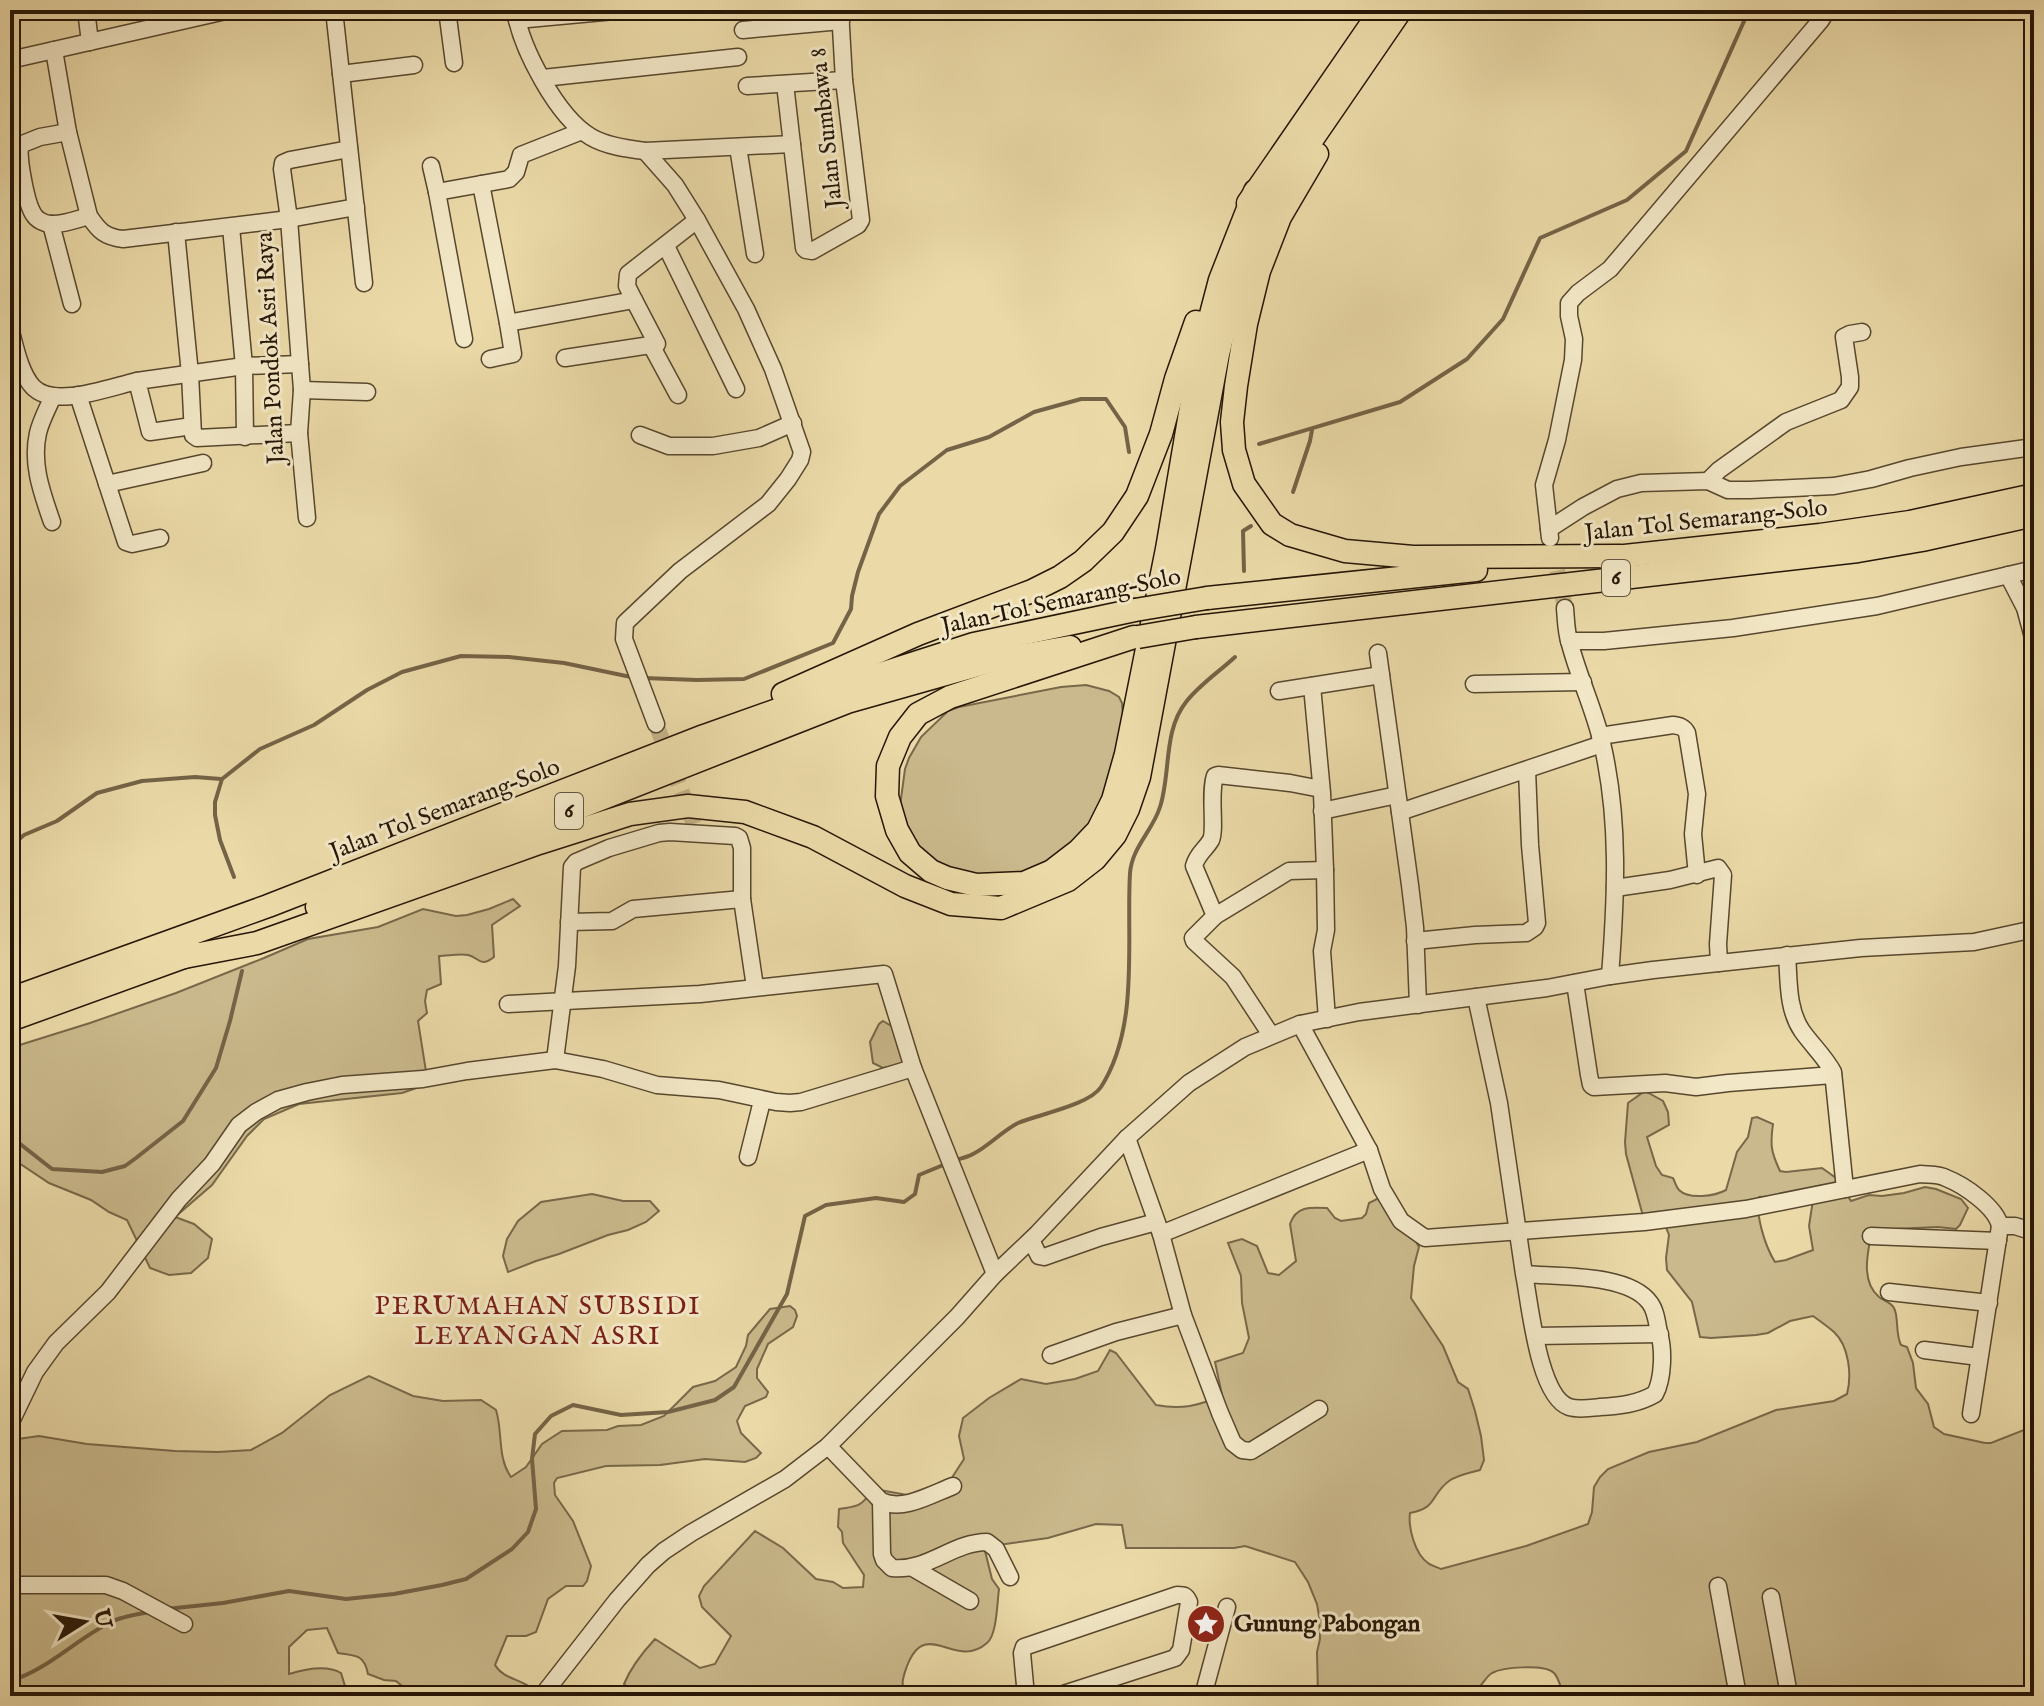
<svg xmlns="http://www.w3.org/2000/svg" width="2044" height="1706" font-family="'IM FELL English',serif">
<rect width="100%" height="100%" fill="#ebdaa8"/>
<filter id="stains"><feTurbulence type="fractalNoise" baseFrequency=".0025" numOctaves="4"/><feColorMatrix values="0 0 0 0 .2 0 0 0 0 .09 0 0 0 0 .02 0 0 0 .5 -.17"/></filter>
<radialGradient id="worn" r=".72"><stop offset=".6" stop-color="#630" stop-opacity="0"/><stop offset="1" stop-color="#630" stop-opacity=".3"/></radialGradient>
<!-- green -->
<g fill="#cab98c" stroke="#786849" stroke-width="2" fill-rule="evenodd">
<path d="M1086,685l23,6 10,6 3,6 1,12 -8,45 -16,54 -29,36 -51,25h-67l-41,-33 -11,-36 5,-37 4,-11 12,-21 27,-26 11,-4 102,-20z"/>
<path d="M513,899l7,7 -28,19 2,32c-14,11 -14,1 -26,-2 -8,-2 -21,1 -29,1l2,28 -14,6 -2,11 2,12 -9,8 10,63 -26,9 -103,11 -35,15 -17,17 -35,49 -37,32 19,7 18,15 -4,19 -17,15 -22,2 -19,-7 -23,-48 -18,-8 -18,-12 -42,-17 -39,-26v-109l80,-25 86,-30 88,-35 44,-19 70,-12 45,-18 33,7 11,-1 22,-6z"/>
<path d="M883,1021l10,6 10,35 -1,2 -19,4 -10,-5 -3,-21 9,-18z"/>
<path d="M1645,1091l18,10 5,11 1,13 -22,12 9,29 6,9 11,3c2,4 3,9 6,12 10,10 36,6 47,0l11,-38 11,-15 4,-19 5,-1 16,7c-3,21 -2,28 7,47l6,1 36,-4 14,10 15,23 18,-6 13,1 22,-3 21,-6 11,2 25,10 7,9 -8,17 -4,4 -18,-2 -66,3c-4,21 -12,51 7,67 5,4 12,5 15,11 5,9 1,25 7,37l6,2 6,16 3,25 12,16 6,23 10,7 41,9h6l43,-17v270h-470c-3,-7 -5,-18 -10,-23 -10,-9 -51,-6 -62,0 -8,5 -9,14 -18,17 -16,5 -35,3 -51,4l-6,2h-99l-1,-44 3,-13 -1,-23 -2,-12 -9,-22 -13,-20 -50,-16 -11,2h-108l-4,-23 -26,-1 -48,14 -64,9 8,32 7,10c-2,14 -2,46 -12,54 -32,28 -61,-27 -80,23 -4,11 -7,19 -1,30h-266l-7,-3 -9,-9c7,-17 18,-31 31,-45l45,29 15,-4 16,-28 -29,-29 -3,-11 5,-10 51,-55 28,17 33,31 17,3 10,6 20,-1 1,-12 -21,-32 -1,-11 -4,-5 1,-18c17,-3 21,-1 32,-17l9,-2 27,5 44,-16 13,-20 -5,-23 4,-18 26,-20 32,-19 25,5 29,-5 23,-8 12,-21 6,3 40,52c25,5 43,1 66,-10l-7,-33 28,-9 6,-15 -7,-35 -1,-27 -13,-33 14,-4 15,7 11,27 11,2 17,-14 -6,-37c6,-18 20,-17 37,-16l8,10 6,3 21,-3 4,-4 3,-11 12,-6 27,30 11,20 -5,19 -3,32 32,48 15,36 10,7 7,22 6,25 3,24 -4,10c-11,3 -23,5 -31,11 -19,14 -11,27 -39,32 -2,15 5,41 18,50 2,2 11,5 13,6l85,-23 62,-22 4,-12 2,-25 6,-10 8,-8 41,-17 48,-10 79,-32 58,-9 13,-7c5,-19 2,-48 -13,-62 -7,-6 -14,-11 -21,-16l-23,5 -22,12 -12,2 -45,3 -11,-1 -8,-35 -25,-32 -1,-12 3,-23 -4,-10 -22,-9 -17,-62 -1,-12 3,-39zM1779,1196l34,4 -4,26 4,24 -27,10 -11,2c-10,-16 -20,-48 -16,-65z"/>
<path d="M592,1194l31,7h27l9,10 -13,11 -18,8 -20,5 -49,19 -23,7 -28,11 -5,-16 4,-17 11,-18 23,-19z"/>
<path d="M790,1306l5,4 2,6 -4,11 -25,17 -11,25v9l11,14 -2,5 -21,9 -8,15 4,12 20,20 -5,5 -11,4 -40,-3 -45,6 -54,1 -49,12 -3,5 1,12 18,26 18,45 -4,15 -4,5h-17l-18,13 -12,33 -10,4h-19l-12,29c8,14 26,14 38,24l-6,7h-27l-8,-4 -24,2 -20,-7 -28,9 -7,-1 -17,-14 -12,-1 -16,-6c-4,-20 -12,-18 -30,-21l-11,-25 -20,2 -18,17v27c16,-5 37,-10 52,-1l7,23h-338v-252l8,-5 21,-3 48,8 88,7 43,1 33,-2 31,-17 48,-38 39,-19 44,20 30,5 38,-1 15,10c7,22 1,48 15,67l15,-10 16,-23 20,-13 45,-1 11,-4 23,-1 23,-9 29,-29 22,-6 21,-14 10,-21 2,-11 22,-26z"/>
</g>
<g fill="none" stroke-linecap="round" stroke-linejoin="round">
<!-- stream -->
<g stroke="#746346" stroke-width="4">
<path d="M1259,444l141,-42 67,-43 36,-40 37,-81 87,-38 59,-49 63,-141"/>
<path d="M1293,492l17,-51 2,-11"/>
<path d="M1244,571l-1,-40 8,-5"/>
<path d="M644,678l53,2 47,-1 89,-36 18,-34 1,-13 6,-24 21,-58 21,-28 47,-36 42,-13 45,-25 47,-13h25l19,28 4,25"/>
<path d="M10,847l14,-12 33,-14 40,-28 45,-12 53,-4 26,2"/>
<path d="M234,877l-14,-37 -5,-25v-13l7,-23 38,-30 54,-24 53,-35 35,-18 59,-16 48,1 55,6 67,14"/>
<path d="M10,1136l42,33 50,3 23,-6 11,-8 47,-37 33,-53 14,-47 12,-50"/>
<path d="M956,1160c6,-2 12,-3 17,-6 16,-8 29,-23 45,-31 22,-9 71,-18 83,-36 39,-61 25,-146 29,-214 2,-26 23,-43 30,-66 11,-34 3,-76 26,-105 13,-17 34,-31 49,-45"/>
<path d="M166,1609l57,-6 66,-12 57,8 48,-5 48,-9 24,-6 46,-30 16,-17 8,-23 -4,-50 3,-25 16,-18 22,-11 48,10 47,-3 47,-12 19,-13 53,-93 18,-78 21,-11 50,-7 28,4 11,-8 4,-19 29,-12"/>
<path d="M10,1681c38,-11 67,-43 103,-60 12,-5 24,-7 37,-9"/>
</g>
<!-- minor-tunnel -->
<g stroke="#c4b388" stroke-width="16" stroke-dasharray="16 8" stroke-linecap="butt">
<path d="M1552,547l13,61"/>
<path d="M656,724l38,100"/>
</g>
<!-- minor casing -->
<g stroke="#57472e" stroke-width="19">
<g id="minor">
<path d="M86,10l4,32"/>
<path d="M334,10l30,273"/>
<path d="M447,10l7,53"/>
<path d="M515,10c6,38 42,107 76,127 15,9 37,12 54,14l147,-7"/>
<path d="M517,20l108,-10"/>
<path d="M743,30l98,-9"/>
<path d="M54,50l14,82 21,84c10,15 16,21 34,23l166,-20 11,145 2,26 -3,43 8,85"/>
<path d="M10,60l220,-50"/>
<path d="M341,74l73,-9"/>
<path d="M543,78l195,-21"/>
<path d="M785,84l19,164 2,2 6,1 46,-26 3,-5 -17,-140 -4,-70"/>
<path d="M747,86l97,-6"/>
<path d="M68,132l-28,5 -20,8c-2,14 6,59 14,70 3,5 11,9 17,9 11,1 27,-5 38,-8"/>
<path d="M738,147l17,107"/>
<path d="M349,149l-59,11 -7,3 -1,6 7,50 67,-12"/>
<path d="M645,151l30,34 22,35 49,89 27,60 29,83 -2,8 -12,19 -20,25 -88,67 -55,52 -1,16 32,85"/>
<path d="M431,166l6,26"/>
<path d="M481,184l27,139 126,-23 -7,-14 1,-12 69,-54"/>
<path d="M51,224l21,80"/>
<path d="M231,227l13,139 1,71"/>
<path d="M176,232l14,142 3,61 4,3 102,-5"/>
<path d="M666,246l70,143"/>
<path d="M10,328c5,18 10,45 23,59 21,22 77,0 104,-6"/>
<path d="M464,339l-27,-147 72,-13 7,-7 5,-17 61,-24"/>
<path d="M651,345l27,50"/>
<path d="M565,358l92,-14 -23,-44"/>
<path d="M490,359l23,-5 -5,-31"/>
<path d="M302,390l65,2"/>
<path d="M78,395l48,147 6,2 28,-6"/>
<path d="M192,426l-42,6 -13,-51 107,-15 56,-2"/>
<path d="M640,435l29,11h44l46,-8 34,-15"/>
<path d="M1708,481l11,-11 67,-48 55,-22 9,-13v-10l-6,-40 6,-3 12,-2"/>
<path d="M107,484l96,-21"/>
<path d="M52,522c-10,-29 -21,-58 -14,-89 3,-13 10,-25 15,-37"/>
<path d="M1549,529l34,-22 34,-18 24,-6 67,-2 20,9h22l84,-4 37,-7 39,-11 51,-11 73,-10"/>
<path d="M1550,538l-6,-53 13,-45 16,-80 1,-21 -5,-23v-13l9,-10 32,-24 211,-249 6,-10"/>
<path d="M2008,575l17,33 9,33"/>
<path d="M1565,608c1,12 1,25 5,36 9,34 24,65 32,99 18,77 14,155 8,233"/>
<path d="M1569,641h35l129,-13 144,-22 157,-37"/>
<path d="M1378,653l32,232 5,42 3,78"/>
<path d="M1474,684l109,-2"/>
<path d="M1312,686l10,107 3,77 1,60 -4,21 5,68"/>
<path d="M1279,691l102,-16"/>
<path d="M1600,736l73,-11c7,1 11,2 14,8l10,61 -4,40 4,41"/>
<path d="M1322,811l75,-16"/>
<path d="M1400,812l202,-68"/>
<path d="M1615,888l55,-8 48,-12 5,7 -5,69 1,19"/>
<path d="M1215,916l-21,-50c3,-12 11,-16 17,-26 5,-11 -2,-47 4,-64l3,-1 72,8 31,6"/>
<path d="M569,922l43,-1 21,-12 109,-10"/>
<path d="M1415,941l60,-6 51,-2 9,-6 2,-4 -7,-78 -3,-75"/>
<path d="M1787,955c2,25 0,54 15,76 10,14 23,26 31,41l12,117"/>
<path d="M1575,983l14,92 2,10 3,2 71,-4 31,4 32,-4 105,-8"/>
<path d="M1476,997l23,106 25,171c33,3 105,-1 126,29 6,8 7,20 9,30 5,17 4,46 -4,61 -17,10 -36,12 -55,13 -9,1 -22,3 -31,0 -31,-11 -39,-104 -45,-133"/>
<path d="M508,1004l192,-10 184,-20 29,94 82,206"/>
<path d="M1271,1035l-38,-58 -39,-36 -1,-3 22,-22 74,-45 36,-1"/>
<path d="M555,1060l12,-94 5,-99 4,-5 33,-14 50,-15 11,-1 65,4 4,2 3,10v51l13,88"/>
<path d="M1127,1138l34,96 22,81 37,98 13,30 9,7 9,1 68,-42"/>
<path d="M1369,1150l13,39 19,32 24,17 219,-16 102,-13 174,-35c8,1 19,0 26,4 18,7 50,29 54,48"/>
<path d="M748,1157l14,-56"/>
<path d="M1161,1234l208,-84 -69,-126"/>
<path d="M1871,1236l127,5"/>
<path d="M1031,1240l8,16 5,1 57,-20 55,-15"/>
<path d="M1889,1292l100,11"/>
<path d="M1536,1336l124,-2"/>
<path d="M1924,1350l55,7"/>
<path d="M1051,1355l65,-23 67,-17"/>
<path d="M1971,1414l29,-188h15l19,6"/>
<path d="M10,1424l25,-52 21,-29 52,-51 71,-93 33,-35 27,-39 17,-13 22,-12 29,-8 35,-7 81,-6 44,-8 88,-11 48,9 54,16 62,5 57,12 14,1 11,-1 112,-34"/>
<path d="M828,1446l53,55c22,11 51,-7 72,-15"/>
<path d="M881,1501l1,53 2,6 8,8c35,4 61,-26 95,-26l9,7 14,28"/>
<path d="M913,1568l57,33"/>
<path d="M10,1585h96l17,6 61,33"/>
<path d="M1718,1586l20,110"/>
<path d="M1771,1597l17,92 -4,5 -11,2"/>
<path d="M542,1696l75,-96 31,-35 16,-14 27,-18 94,-54 43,-33 129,-129 38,-43 42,-40 90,-96 62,-55 56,-36 55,-23 59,-12 188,-24 63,-12 43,-6 208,-22 113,-6 60,-13"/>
<path d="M1026,1696l-4,-43 2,-6 153,-52c7,0 9,0 12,7l-8,48 -6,8 -118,38"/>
<path d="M1203,1696l24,-89"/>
</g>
</g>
<!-- highway casing -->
<g stroke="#261606" stroke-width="25">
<g id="highway">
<path d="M1317,154l-37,63 -21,54 -13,53 -10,62 -4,36 2,28 10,34 28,40 18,11 55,16 68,6 206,-1"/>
<path d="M1248,203l133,-193"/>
<path d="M1606,558l214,-23 90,-13 124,-27"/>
<path d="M1207,598l269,-28"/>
<path d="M1196,627l662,-76 64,-11 112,-25"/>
<path d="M1134,637l-184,60 -32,17 -18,23 -12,29 -1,30 10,34 13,23 21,18 16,7 29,7 48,-2 28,-12 26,-20 20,-21 15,-30 13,-46 41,-205 32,-189 21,-80 35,-89"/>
<path d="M783,694l135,-60 114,-43 28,-14 23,-16 30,-29 24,-36 24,-62 15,-55 20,-57"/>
<path d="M317,907l261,-99 269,-106 145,-41 78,-14"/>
<path d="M184,957l73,-14 282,-100 91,-29 58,-8 57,6 68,25 92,49 46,18 50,4 67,-28 27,-21 20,-24 13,-26 11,-32 79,-423 15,-62 18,-51 34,-62 116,-169"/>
<path d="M10,999l258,-93 436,-170 152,-54 118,-38 161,-34"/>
<path d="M10,1020l185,-67"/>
</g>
</g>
<!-- minor -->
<use href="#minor" stroke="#f2e7c6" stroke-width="16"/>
<!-- highway -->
<use href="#highway" stroke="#ebdaa8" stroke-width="22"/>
<!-- highway-bridge casing -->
<g stroke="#261606" stroke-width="25" stroke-linecap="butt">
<g id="highway-bridge">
<path d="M1135,610l72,-12"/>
<path d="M1138,637l58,-10"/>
</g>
</g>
<!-- highway-bridge -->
<use href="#highway-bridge" stroke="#ebdaa8" stroke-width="22"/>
</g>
<!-- icons -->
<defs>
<g id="sight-disc" transform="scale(2)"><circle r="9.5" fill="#8f2418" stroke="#f2e7c6"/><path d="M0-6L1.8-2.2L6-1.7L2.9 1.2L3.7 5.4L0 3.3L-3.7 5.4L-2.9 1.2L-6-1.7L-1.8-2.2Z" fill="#fff"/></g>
</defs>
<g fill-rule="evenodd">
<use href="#sight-disc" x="1206" y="1624"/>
</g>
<g text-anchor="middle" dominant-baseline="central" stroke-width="6" stroke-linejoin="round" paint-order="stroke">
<!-- shield labels -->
<g fill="#f2e7c6" stroke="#635540" stroke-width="2">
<rect x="1602" y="560" width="28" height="36" rx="6"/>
<rect x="555" y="793" width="28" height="36" rx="6"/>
</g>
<g font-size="22" font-weight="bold" fill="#261606">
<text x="1616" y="578">6</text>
<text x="569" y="811">6</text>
</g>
<!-- street labels -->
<g font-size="24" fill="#261606" stroke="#f2e7c6">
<text transform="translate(827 128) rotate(-96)">Jalan Sumbawa 8</text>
<text transform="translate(271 348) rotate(-93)">Jalan Pondok Asri Raya</text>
<text transform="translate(1706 521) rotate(-6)">Jalan Tol Semarang–Solo</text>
<text transform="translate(1061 602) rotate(-12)">Jalan Tol Semarang–Solo</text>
<text transform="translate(445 810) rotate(-21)">Jalan Tol Semarang–Solo</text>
</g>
<!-- poi labels -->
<g font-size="24" font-weight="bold" fill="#261606" stroke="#f2e7c6" text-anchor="start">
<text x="1234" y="1624">Gunung Pabongan</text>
</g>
<!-- neighbourhood labels -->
<g font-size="26" letter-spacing="2" fill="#7a1f14" stroke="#f2e7c6">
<text x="538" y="1306">PERUMAHAN SUBSIDI<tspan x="538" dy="30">LEYANGAN ASRI</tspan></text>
</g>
</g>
<!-- margin -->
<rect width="2044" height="1706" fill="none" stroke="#ebdaa8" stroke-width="40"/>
<rect x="12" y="12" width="2020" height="1682" fill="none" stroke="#261606" stroke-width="4"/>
<rect x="20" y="20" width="2004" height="1666" fill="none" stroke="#261606" stroke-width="2"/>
<!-- north arrow -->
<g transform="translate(84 1622) rotate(79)" stroke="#f2e7c6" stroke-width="6" paint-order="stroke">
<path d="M0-6L14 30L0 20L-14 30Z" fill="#261606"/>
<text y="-12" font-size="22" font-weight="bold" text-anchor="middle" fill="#261606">U</text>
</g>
<rect width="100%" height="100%" filter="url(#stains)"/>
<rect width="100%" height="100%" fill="url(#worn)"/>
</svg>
